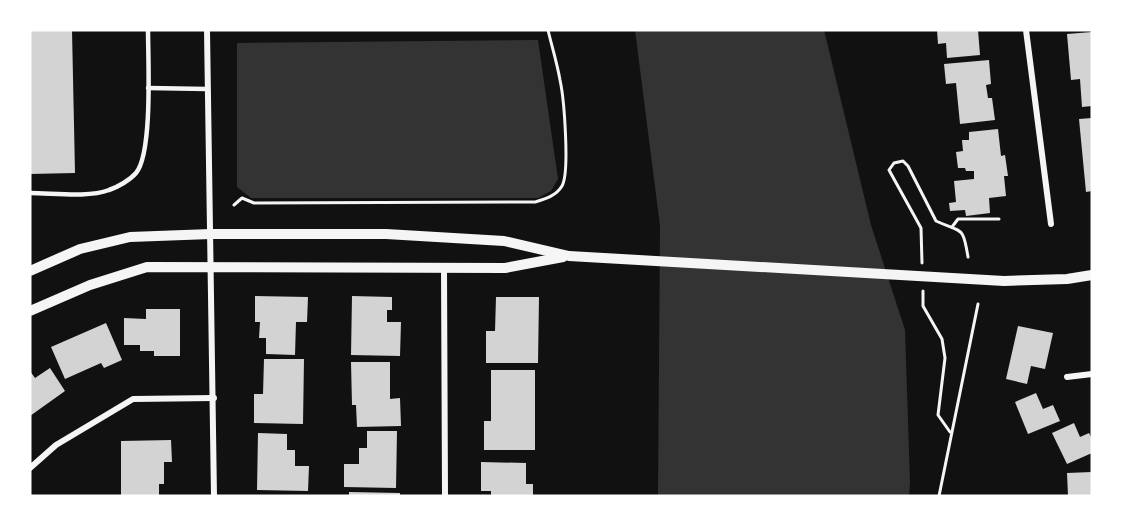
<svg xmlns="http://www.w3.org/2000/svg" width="1122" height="526" font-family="Figtree,sans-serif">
<rect width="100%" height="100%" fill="#111"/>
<!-- water -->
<g fill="#333">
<path d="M635,30h189l47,195 34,105 5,152 -1,14h-251l2,-270z"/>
<path d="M538,40l20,139 -7,12 -13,7h-287l-14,-11v-144z"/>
</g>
<!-- building -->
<g fill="#d3d3d3">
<path d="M30,30h42l3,143 -45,1z"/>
<path d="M937,30h41l2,25 -33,3 -1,-15 -8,1z"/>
<path d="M1092,32v74l-10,1 -2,-28 -9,1 -4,-46z"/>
<path d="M989,60l2,24 -5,1 2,13h4l3,22 -35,4 -4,-41 -10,1 -2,-20z"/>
<path d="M1092,118v73l-6,1 -7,-73z"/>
<path d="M998,129l3,27 4,-1 3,21h-4l2,20 -17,2 1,15 -24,3 -1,-6 -15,1 -1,-8 7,-1 -2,-21 20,-2v-8h-8l-1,-3h-7l-2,-16 7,-1 -1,-11h7v-8z"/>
<path d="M255,296l53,1 -1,25h-11l-1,33 -29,-1v-16h-7l1,-16h-5z"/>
<path d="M352,296l40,1v13h-5v12h14l-1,34 -49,-1z"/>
<path d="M496,297h43l-1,66h-52v-32h9z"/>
<path d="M146,309h34v47h-26v-5h-14v-6h-16v-27l22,1z"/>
<path d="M106,323l16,37 -18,8 -3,-5 -36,16 -14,-32z"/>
<path d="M1018,326l35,7 -8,36 -14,-3 -4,18 -21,-5z"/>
<path d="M264,359h40l-1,65 -49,-1v-29h9z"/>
<path d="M351,362h39v37l10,-1 1,28 -44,1 -1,-22h-4z"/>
<path d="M50,368l15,23 -35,25v-45l5,7z"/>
<path d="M491,370h44v80h-51v-29h7z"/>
<path d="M1036,393l7,16 10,-4 7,16 -32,13 -13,-32z"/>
<path d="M1074,423l6,14 9,-4 3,6v14l-25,11 -15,-31z"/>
<path d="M367,431h30l-1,57 -52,-1v-23h15v-16h8z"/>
<path d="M258,433l29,1v16h8v16h14l-1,25 -51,-1z"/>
<path d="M171,440l1,22h-8v22h-5v12h-38v-55z"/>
<path d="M481,462l45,1v21h7v12h-42v-5h-10z"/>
<path d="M1092,472v24h-24l-1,-23z"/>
<path d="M349,492l51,1v3h-51z"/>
</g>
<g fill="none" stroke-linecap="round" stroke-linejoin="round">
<!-- path -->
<g stroke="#f5f5f5" stroke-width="3">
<path d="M234,205l8,-7 12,5 281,-1c10,-3 21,-6 27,-16 8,-14 2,-88 -2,-106 -3,-17 -8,-33 -12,-50"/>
<path d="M952,227l6,-8h41"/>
<path d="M922,263l-1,-35 -32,-58 5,-7 9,-2 5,5 28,55c26,12 27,4 32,36"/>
<path d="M923,291v15l19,33 3,19 -7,57 12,17"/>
<path d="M939,496l39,-192"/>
</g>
<!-- service -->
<g stroke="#f5f5f5" stroke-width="4.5">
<path d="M148,88l59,1"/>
<path d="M30,193c23,0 58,5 79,-3 9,-3 21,-10 27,-17 17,-20 12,-115 12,-143"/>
</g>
<!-- minor -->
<g stroke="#f5f5f5" stroke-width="6">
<path d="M207,30l7,466"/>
<path d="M1026,30l25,194"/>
<path d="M444,268l1,228"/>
<path d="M1067,377l25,-3"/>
<path d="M30,468l26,-23 77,-46 81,-1"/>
</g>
<!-- tertiary -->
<g stroke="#f5f5f5" stroke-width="10">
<path d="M30,271l50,-22 50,-12 81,-3h175l118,7 65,15 435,25 63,-2 25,-4"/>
<path d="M30,311l60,-26 57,-18 358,1 58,-11"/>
</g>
</g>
<!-- border -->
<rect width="1122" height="526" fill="none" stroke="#ffffff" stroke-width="63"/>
</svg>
